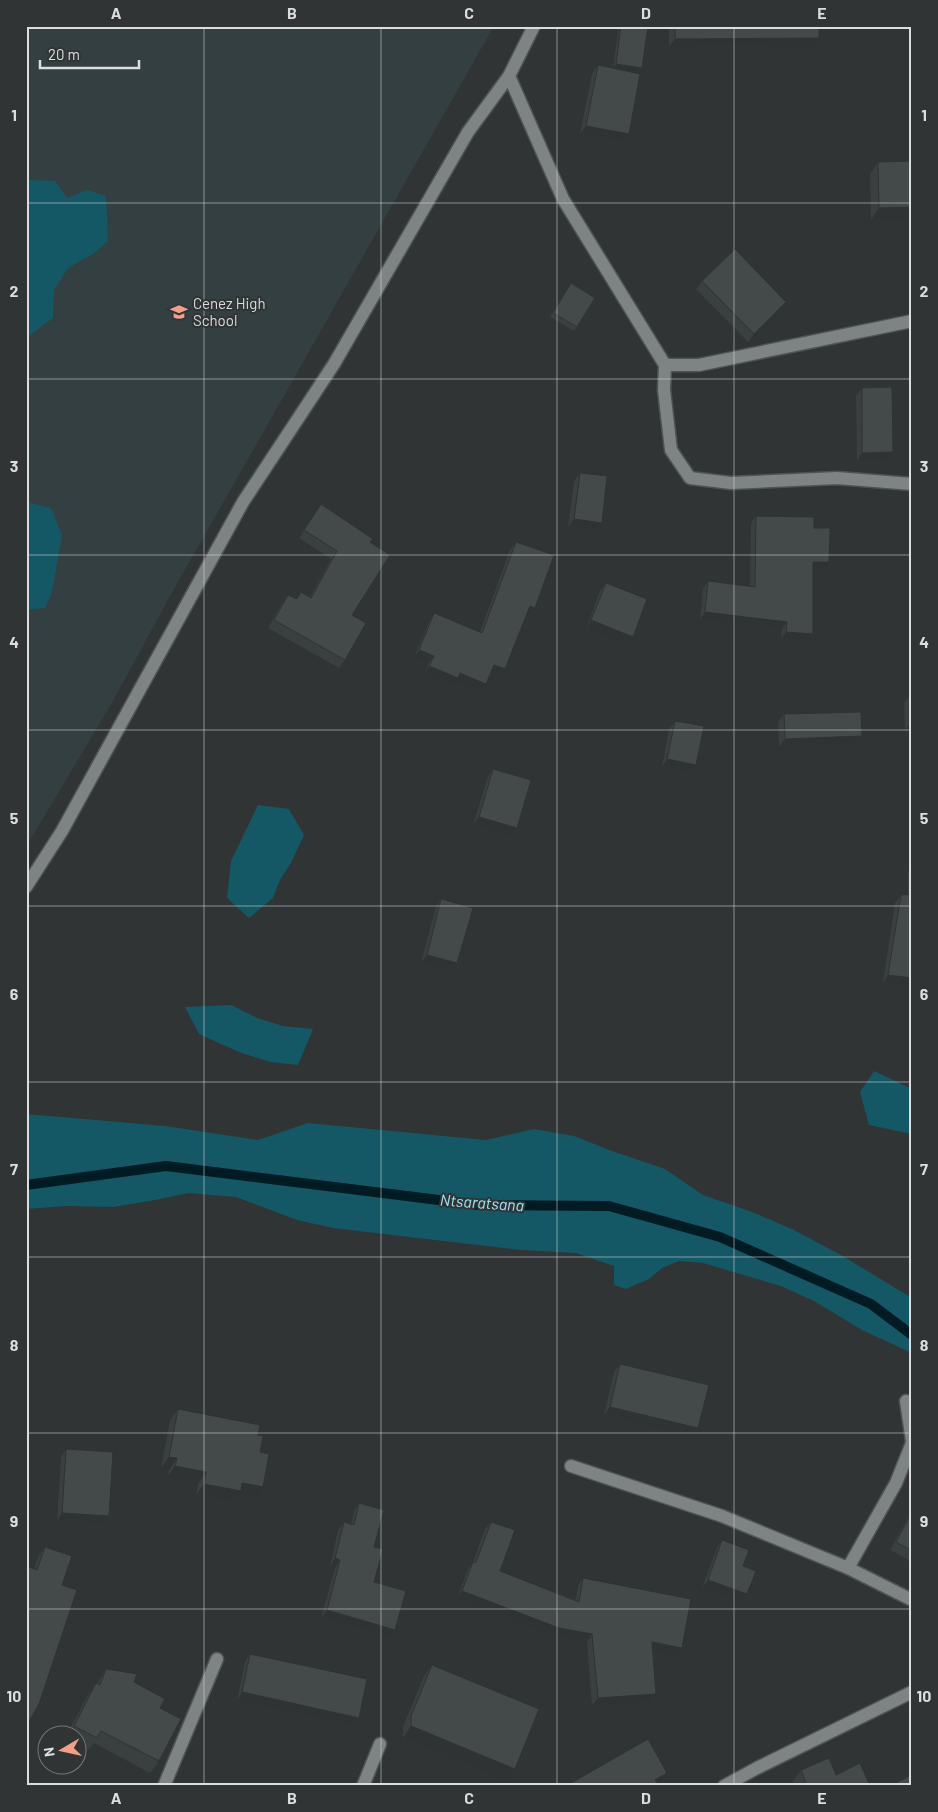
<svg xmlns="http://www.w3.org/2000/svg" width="938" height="1812" font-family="Barlow,sans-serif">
<rect width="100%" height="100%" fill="#303435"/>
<!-- built -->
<path fill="#343f42" d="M26,26h468l-325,572 -56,103 -87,146z"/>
<!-- green -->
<g fill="#145866">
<path d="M28,180l27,1 12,17 20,-8 19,6 2,45 -15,13 -25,14 -14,22 -1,28 -27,20v-157z"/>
<path d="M26,502l25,6 11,27 -10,57 -7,16 -19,2z"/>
<path d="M258,805l31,4 15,26 -13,28 -11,17 -7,18 -24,20 -22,-20 4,-37z"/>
<path d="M231,1005l26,13 26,8 30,3 -15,36 -28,-3 -31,-10 -40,-18 -14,-27z"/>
<path d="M874,1071l38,18v45l-43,-9 -9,-33z"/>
<path d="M26,1114l139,12 93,14 50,-17 178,17 48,-11 40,7 38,15 53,18 38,26 49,17 40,17 49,26 71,43v55l-50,-23 -48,-29 -33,-15 -78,-23 -24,-2 -17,7 -13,11 -23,10 -12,-4v-19l-38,-13 -55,-3 -188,-22 -36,-8 -61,-23 -47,-4 -34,7 -42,7 -47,-1 -40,3z"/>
</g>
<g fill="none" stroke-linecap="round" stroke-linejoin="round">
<!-- stream -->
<path stroke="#001b21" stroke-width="10" d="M26,1185l140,-19 313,39 130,1 111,31 151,67 41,31"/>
<!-- minor casing -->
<g stroke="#4f5253" stroke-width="15">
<g id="minor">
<path d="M534,26l-25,50 54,123 102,166 -1,25 7,60 19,28 41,5 106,-5 75,6"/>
<path d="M665,365h34l213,-44"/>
<path d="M26,887l36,-56 181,-329 91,-138 134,-232 41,-56"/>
<path d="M906,1401l6,40"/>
<path d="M571,1466l151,50 126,52 64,32"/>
<path d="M848,1568l48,-85 16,-40"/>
<path d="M164,1786l53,-127"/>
<path d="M363,1786l17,-42"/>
<path d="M724,1786l33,-18 155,-76"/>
</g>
</g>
<!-- minor -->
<use href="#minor" stroke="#7e8384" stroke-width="12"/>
</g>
<!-- wall -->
<g fill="#3a3f40">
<path d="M619,26h29l-9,46 -26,-4z"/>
<path d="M669,26h150l-5,20 -145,1z"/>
<path d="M598,65l31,69 -6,8 -43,-8 12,-60z"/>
<path d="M912,161l-41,59 -1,-46 8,-12z"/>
<path d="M702,281l79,29 -33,32 -52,-53z"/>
<path d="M568,287l9,40 -3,4 -24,-14z"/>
<path d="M862,388l31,64 -6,8 -30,1 -1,-65z"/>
<path d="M912,448v19l-2,-16z"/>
<path d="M580,473l16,58 -28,-4 6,-46z"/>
<path d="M321,504l49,38 -18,73 -7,45 -6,8 -71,-40 14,-25 6,-8 8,4 5,-7 9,5 21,-38 -32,-21z"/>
<path d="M756,516l58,12 10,41h-11v65l-5,8 -27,-3 1,-10 -82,-9 3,-31 5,-8 42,5 1,-63z"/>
<path d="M516,542l19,66 -5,8 -3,-1 -28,62 -8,-3 -10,18 -25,-10 -3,4 -29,-12 4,-10 -14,-6 15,-36 5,-9 46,19 30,-82z"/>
<path d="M912,580v26h-3z"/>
<path d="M606,583l21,62 -41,-16 14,-38z"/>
<path d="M910,695l2,35 -7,1 -1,-28z"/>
<path d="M784,714l78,22 -6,9 -77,2 -1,-25z"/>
<path d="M675,721l16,52 -29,-6 7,-38z"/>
<path d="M493,769l19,67 -39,-11 15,-48z"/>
<path d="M912,866v121l-29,-4 12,-80 6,-8 7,-1v-22z"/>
<path d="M441,899l16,64 -5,8 -31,-8 15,-56z"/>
<path d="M620,1364l78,64 -5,9 -89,-22 10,-43z"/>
<path d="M178,1409l80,26 2,17 -5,47 -17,-4 -5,8 -37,-8 2,-11 -31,-7 2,-7 -8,-2 9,-48z"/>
<path d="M66,1449l37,75 -46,-3 4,-64z"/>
<path d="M359,1503l15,44v35l16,56 -69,-20 14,-50 -5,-1 8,-37 6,-8 7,2 3,-13z"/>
<path d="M912,1510v52l-22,-12z"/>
<path d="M491,1522l9,49 76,29 2,-14 5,-8 93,78 -23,-5 3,43 -6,8 -58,4 -5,-64 -33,-6 -97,-37 11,-30 5,-7 12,-33z"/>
<path d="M722,1540l21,26 -1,36 -40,-14 15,-40z"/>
<path d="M45,1547l17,38 -28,-16 4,-12z"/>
<path d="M250,1654l109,64 -6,8 -116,-25 8,-39z"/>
<path d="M432,1665l83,104 -8,12 -104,-43v-11l21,-51z"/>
<path d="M106,1669l28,13 26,26 -1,53 -9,12 -56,-30 -6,7 -10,-6v-10h-11l21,-39 8,-12 1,1z"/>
<path d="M801,1770l35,5 34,11h-75l-2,-5z"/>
</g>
<!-- shaded-wall -->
<g fill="#303334">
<path d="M819,38l-5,8 -145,1 6,-8z"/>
<path d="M616,64l26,4 -3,4 -26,-4z"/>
<path d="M586,126l43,8 -6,8 -43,-8z"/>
<path d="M912,207v12l-41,1 8,-12z"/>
<path d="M786,302l-5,8 -33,32 6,-8z"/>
<path d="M893,452l-6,8 -30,1 5,-8z"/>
<path d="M574,519l28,4 -6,8 -28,-4z"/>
<path d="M813,562h16l-5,7h-16z"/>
<path d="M530,606l5,2 -5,8 -5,-2z"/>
<path d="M705,612l82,10 -5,7 -82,-9z"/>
<path d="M591,620l42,17 -6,8 -41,-16z"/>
<path d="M786,632l27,2 -5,8 -27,-3z"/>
<path d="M419,650l15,6 -6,8 -14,-6z"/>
<path d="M494,665l11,4 -6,8 -10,-4z"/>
<path d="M429,666l31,7 26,11 -5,8 -25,-10 -3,4 -29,-12z"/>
<path d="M911,722h1v8l-7,1z"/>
<path d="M862,736l-6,9 -77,2 6,-8z"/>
<path d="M667,759l29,6 -5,8 -29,-6z"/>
<path d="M479,817l38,11 -5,8 -39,-11z"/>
<path d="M427,955l30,8 -5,8 -31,-8z"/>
<path d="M888,975l24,3v9l-29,-4z"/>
<path d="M610,1407l88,21 -5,9 -89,-22z"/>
<path d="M169,1457l8,1 -8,12 -8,-2z"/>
<path d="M175,1466l31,6 -8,12 -31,-7z"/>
<path d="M242,1483l21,4 -8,12 -17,-4 -5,8 -37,-8 8,-11z"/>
<path d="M62,1513l47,3 -6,8 -46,-3z"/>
<path d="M335,1558l5,2 -5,8 -5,-1z"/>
<path d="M708,1580l39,14 -5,8 -40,-14z"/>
<path d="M462,1591l130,43 -5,8 -33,-6 -97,-37z"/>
<path d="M327,1610l68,20 -5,8 -69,-20z"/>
<path d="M652,1642l30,6 -6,8 -29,-6z"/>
<path d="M242,1692l117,26 -6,8 -116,-25z"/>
<path d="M656,1694l-6,8 -58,4 6,-8z"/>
<path d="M411,1726l104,43 -8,12 -104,-43z"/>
<path d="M667,1773l-6,8 -8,5 2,-6z"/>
</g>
<!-- building -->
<g fill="#44494a" stroke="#303334">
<path d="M621,26h27l-6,42 -26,-4z"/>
<path d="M675,26h144v12l-144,1z"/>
<path d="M598,65l42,9 -11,60 -43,-8z"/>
<path d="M912,161v46l-33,1 -1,-46z"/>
<path d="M735,249l51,53 -32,32 -52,-53z"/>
<path d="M571,283l24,15 -18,29 -24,-14z"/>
<path d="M892,387l1,65 -31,1v-65z"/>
<path d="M580,473l27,3 -5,47 -28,-4z"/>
<path d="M321,504l52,35 -3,3 20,13 -38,60 14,8 -21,37 -71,-40 14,-25 9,4 4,-7 10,6 26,-47 -33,-21z"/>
<path d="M756,516l58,1v11h16l-1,34h-16v72l-27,-2 1,-10 -82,-10 3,-31 47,6z"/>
<path d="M516,542l38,13 -19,53 -5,-2 -25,63 -11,-4 -8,19 -26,-11 -2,5 -29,-12 5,-10 -15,-6 15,-37 48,20z"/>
<path d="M606,583l41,16 -14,38 -42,-17z"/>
<path d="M910,695h2v27h-1z"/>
<path d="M861,712l1,24 -77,3 -1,-25z"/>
<path d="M675,721l29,5 -8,39 -29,-6z"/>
<path d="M493,769l38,11 -14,48 -38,-11z"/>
<path d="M912,894v84l-24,-3 13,-80z"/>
<path d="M441,899l32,9 -16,55 -30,-8z"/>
<path d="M620,1364l89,21 -11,43 -88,-21z"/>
<path d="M178,1409l82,16 -2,10 5,1 -3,16 9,2 -6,33 -21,-4 -1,8 -37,-7 2,-12 -31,-6 2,-8 -8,-1z"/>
<path d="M66,1449l47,3 -4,64 -47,-3z"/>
<path d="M359,1503l25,7 -10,37 9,2 -9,33 32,9 -11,39 -68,-20 13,-50 -5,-2 9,-36 10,3z"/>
<path d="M912,1512v39l-16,-9z"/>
<path d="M491,1522l24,8 -15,41 79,31 4,-24 108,21 -9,49 -30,-6 4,52 -58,4 -6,-64 -33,-6 -97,-37 11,-29h3z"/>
<path d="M722,1540l27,10 -6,16 13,5 -9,23 -39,-14z"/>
<path d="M45,1547l27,9 -10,29 15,5 -38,114 -13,23v-161l11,4z"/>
<path d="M250,1654l117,25 -8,39 -117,-26z"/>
<path d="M432,1665l107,44 -24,60 -104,-43v-10z"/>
<path d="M106,1669l31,5 -3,8 31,17 -5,9 21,11 -22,42 -58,-30 -4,7 -23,-12 22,-43 4,2z"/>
<path d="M648,1739l19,34 -12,7 4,6h-87l-1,-3z"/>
<path d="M829,1758l7,17 24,-12 10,23h-63l-6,-16z"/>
<path d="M912,1775v11h-23z"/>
</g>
<!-- grid -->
<path fill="none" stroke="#dbddde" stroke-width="1" stroke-opacity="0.55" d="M204,26v1760M381,26v1760M557,26v1760M734,26v1760M26,203h886M26,379h886M26,555h886M26,730h886M26,906h886M26,1082h886M26,1257h886M26,1433h886M26,1609h886"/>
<!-- icons -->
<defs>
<g id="school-bare" transform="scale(1.35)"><path d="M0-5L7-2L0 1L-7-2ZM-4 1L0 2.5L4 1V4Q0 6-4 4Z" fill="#f49e88" stroke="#303435" stroke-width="2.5" paint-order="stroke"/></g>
</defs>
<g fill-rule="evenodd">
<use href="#school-bare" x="179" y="312"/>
</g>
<g text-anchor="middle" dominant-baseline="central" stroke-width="4" stroke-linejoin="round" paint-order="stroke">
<!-- poi labels -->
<g font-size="15" fill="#dbddde" stroke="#303435" text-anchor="start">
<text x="193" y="303">Cenez High<tspan x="193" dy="17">School</tspan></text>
</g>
<!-- water labels -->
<g font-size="16" font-style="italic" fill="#a0e5f7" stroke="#303435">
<text transform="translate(482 1202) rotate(4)">Ntsaratsana</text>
</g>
</g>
<!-- border -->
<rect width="938" height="1812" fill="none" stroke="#303435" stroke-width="55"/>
<!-- north arrow -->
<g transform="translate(62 1750) rotate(261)"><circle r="24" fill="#303435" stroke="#747879"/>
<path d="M0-4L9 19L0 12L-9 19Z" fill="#f49e88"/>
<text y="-8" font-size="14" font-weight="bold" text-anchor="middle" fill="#dbddde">N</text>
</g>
<!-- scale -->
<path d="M40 60v8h99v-8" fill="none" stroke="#dbddde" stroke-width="2.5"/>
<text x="48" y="60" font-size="15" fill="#dbddde" stroke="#303435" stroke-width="4" paint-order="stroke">20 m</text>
<rect x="28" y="28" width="882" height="1756" fill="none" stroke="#dbddde" stroke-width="2"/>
<g font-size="16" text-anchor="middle" font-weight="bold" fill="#dbddde">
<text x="116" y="19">A</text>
<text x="292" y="19">B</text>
<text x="469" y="19">C</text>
<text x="646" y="19">D</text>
<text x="822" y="19">E</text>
<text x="14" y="121">1</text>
<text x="924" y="121">1</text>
<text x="14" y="297">2</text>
<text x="924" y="297">2</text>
<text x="14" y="472">3</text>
<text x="924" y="472">3</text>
<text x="14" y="648">4</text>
<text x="924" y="648">4</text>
<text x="14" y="824">5</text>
<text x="924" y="824">5</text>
<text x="14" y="1000">6</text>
<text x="924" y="1000">6</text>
<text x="14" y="1175">7</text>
<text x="924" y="1175">7</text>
<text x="14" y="1351">8</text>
<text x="924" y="1351">8</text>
<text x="14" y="1527">9</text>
<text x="924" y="1527">9</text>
<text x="14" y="1702">10</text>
<text x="924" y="1702">10</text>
<text x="116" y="1804">A</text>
<text x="292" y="1804">B</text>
<text x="469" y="1804">C</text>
<text x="646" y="1804">D</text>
<text x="822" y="1804">E</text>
</g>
</svg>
